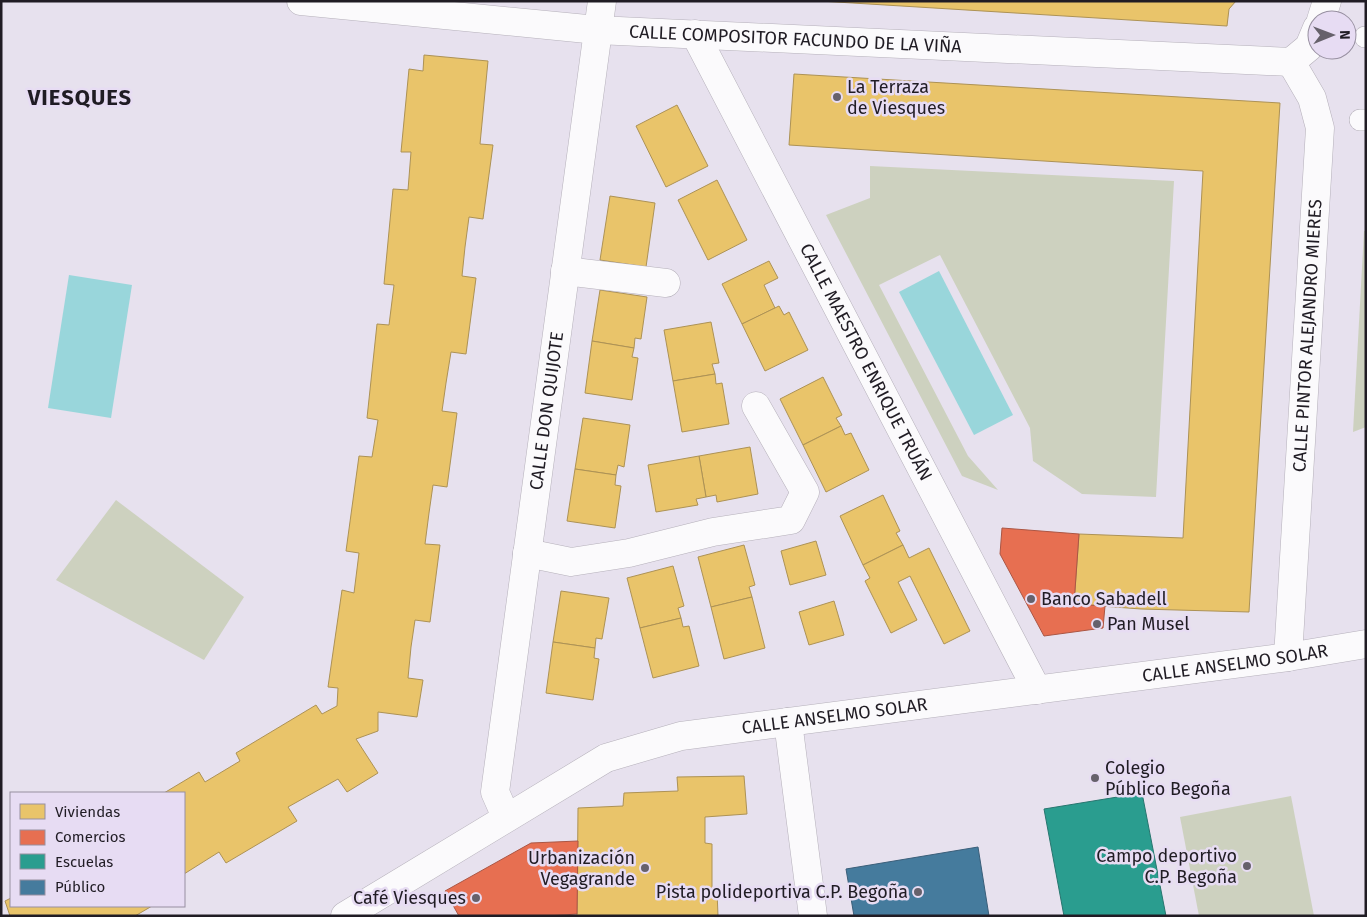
<svg xmlns="http://www.w3.org/2000/svg" width="1367" height="917" font-family="'Fira Sans',sans-serif">
<rect width="100%" height="100%" fill="#e7e1ee"/>
<!-- green -->
<g fill="#cdd1bf">
<path d="M870,166l304,15 -18,316 -74,-3 -49,-33 -3,-33 -90,-173 -61,30 89,171 30,34 -36,-14 -136,-261 44,-17z"/>
<path d="M1364,231h2v196l-13,5z"/>
<path d="M116,500l128,97 -40,63 -148,-80z"/>
<path d="M1291,796l23,120h-115l-19,-99z"/>
</g>
<!-- water -->
<g fill="#99d6db">
<path d="M939,271l74,144 -39,20 -75,-143z"/>
<path d="M69,275l63,10 -21,133 -63,-10z"/>
</g>
<!-- homes -->
<g fill="#e9c46a" stroke="#ad9255">
<path d="M820,1h416l-7,8 -2,17z"/>
<path d="M424,55l64,6 -8,83 13,1 -10,74 -14,-2 -4,30 -3,29 14,2 -10,76 -15,-2 -5,31 -4,28 15,2 -10,74 -14,-2 -4,28 -4,31 15,1 -10,77 -15,-2 -4,27 -3,31 15,2 -6,37 -39,-5v19l-22,8 22,34 -31,19 -9,-13 -50,28 9,14 -71,42 -7,-11 -35,22v-81h-20l35,-21 6,10 35,-21 -4,-8 80,-48 6,9 15,-8 1,-18 -10,-1 14,-97 12,3 5,-40 -13,-2 13,-95 13,1 6,-37 -11,-2 10,-94 12,1 5,-40 -10,-1 9,-95 15,1 3,-38h-10l8,-83 14,2z"/>
<path d="M794,74l486,29 -31,509 -108,-3 -67,-5 5,-70 104,4 20,-367 -414,-26z"/>
<path d="M677,105l31,61 -42,21 -30,-61z"/>
<path d="M717,180l30,60 -39,20 -30,-60z"/>
<path d="M610,196l45,7 -9,64 -46,-7z"/>
<path d="M769,261l9,17 -14,7 11,23 -33,16 -20,-40z"/>
<path d="M600,290l47,7 -6,42 -6,-1 -1,10 -42,-7z"/>
<path d="M779,306l5,9 5,-3 19,38 -43,21 -23,-47z"/>
<path d="M711,322l8,41 -7,1 3,10 -42,7 -9,-51z"/>
<path d="M592,341l42,7 -2,9 6,1 -6,42 -47,-7z"/>
<path d="M715,374l1,10 6,-1 7,41 -47,8 -9,-51z"/>
<path d="M823,377l19,38 -6,3 5,8 -38,19 -23,-46z"/>
<path d="M583,418l47,7 -6,42 -6,-2 -2,10 -41,-6z"/>
<path d="M841,426l4,9 6,-2 18,37 -43,22 -23,-47z"/>
<path d="M750,447l8,47 -41,8 -1,-7 -10,2 -7,-41z"/>
<path d="M699,456l7,41 -10,2 2,6 -42,7 -8,-47z"/>
<path d="M575,469l41,6 -1,10 6,1 -6,42 -48,-7z"/>
<path d="M883,495l17,36 -4,2 7,12 -40,20 -23,-49z"/>
<path d="M816,541l10,34 -36,10 -9,-34z"/>
<path d="M744,545l11,40 -6,2 3,10 -41,10 -13,-50z"/>
<path d="M903,545l6,13 20,-10 41,83 -26,13 -34,-68 -12,6 19,38 -26,13 -26,-52 5,-3 -7,-13z"/>
<path d="M673,566l11,40 -6,2 3,10 -41,10 -13,-50z"/>
<path d="M561,591l48,7 -7,41 -6,-1 -1,10 -42,-6z"/>
<path d="M752,597l13,51 -41,11 -13,-52z"/>
<path d="M834,601l10,34 -35,10 -10,-33z"/>
<path d="M681,618l2,9 6,-1 10,40 -46,12 -13,-50z"/>
<path d="M553,642l42,6 -1,10 5,1 -6,41 -47,-7z"/>
<path d="M744,776l3,38 -42,3v26l7,1v47h5l1,25h-141l1,-108 45,-2 1,-13 54,-2 -1,-14z"/>
<path d="M11,898v8h141l-17,10h-125l-5,-15z"/>
</g>
<!-- shops -->
<g fill="#e76f51" stroke="#ab5644">
<path d="M1002,528l77,6 -5,70 31,2 -2,22 -59,8 -44,-82z"/>
<path d="M578,841l-1,73 -30,2h-88l-14,-25 86,-48z"/>
</g>
<!-- schools -->
<path fill="#2a9d8f" stroke="#27766f" d="M1142,793l24,123h-102l-20,-107z"/>
<!-- public -->
<path fill="#457b9d" stroke="#3a5e79" d="M978,847l11,69h-135l-8,-47z"/>
<g fill="none" stroke-linecap="round" stroke-linejoin="round">
<!-- pedestrian casing -->
<g stroke="#b5b0ba" stroke-width="22">
<g id="pedestrian">
<path d="M1365,37h1"/>
<path d="M1360,120h6"/>
</g>
</g>
<!-- minor casing -->
<g stroke="#b5b0ba" stroke-width="29">
<g id="minor">
<path id="s1" d="M301,1l296,29 694,32"/>
<path d="M1321,20l6,-19"/>
<path id="s2" d="M695,34l342,656"/>
<path d="M1291,62l18,-15 8,-19"/>
<path d="M565,271l101,12"/>
<path d="M527,553l44,9 58,-9 84,-21 78,-12 14,-28 -49,-86"/>
<path id="s3" d="M1288,657l32,-529 -8,-30 -21,-36"/>
<path d="M788,722l25,194"/>
<path id="s4" d="M506,817l-11,-25 107,-791"/>
</g>
</g>
<!-- secondary casing -->
<g stroke="#b5b0ba" stroke-width="29">
<g id="secondary">
<path id="s5" d="M345,916l261,-158 75,-22 607,-79 78,-13"/>
</g>
</g>
<!-- pedestrian -->
<use href="#pedestrian" stroke="#fbfafc" stroke-width="21"/>
<!-- minor -->
<use href="#minor" stroke="#fbfafc" stroke-width="28"/>
<!-- secondary -->
<use href="#secondary" stroke="#fbfafc" stroke-width="28"/>
</g>
<!-- markers -->
<g fill="#66616b" stroke="#e7dcf3" stroke-width="2">
<circle cx="837" cy="97" r="5"/>
<circle cx="1031" cy="599" r="5"/>
<circle cx="1097" cy="624" r="5"/>
<circle cx="1095" cy="778" r="5"/>
<circle cx="1247" cy="866" r="5"/>
<circle cx="645" cy="868" r="5"/>
<circle cx="918" cy="892" r="5"/>
<circle cx="476" cy="898" r="5"/>
</g>
<g text-anchor="middle" dominant-baseline="central" stroke-width="5" stroke-linejoin="round" paint-order="stroke">
<!-- street labels -->
<g font-size="18" fill="#201c24" stroke="#e7dcf3">
<text stroke="none"><textPath href="#s1" startOffset="496">CALLE COMPOSITOR FACUNDO DE LA VIÑA</textPath></text>
<text stroke="none"><textPath href="#s3" startOffset="322">CALLE PINTOR ALEJANDRO MIERES</textPath></text>
<text stroke="none"><textPath href="#s2" startOffset="370">CALLE MAESTRO ENRIQUE TRUÁN</textPath></text>
<text stroke="none"><textPath href="#s4" startOffset="412">CALLE DON QUIJOTE</textPath></text>
<text stroke="none"><textPath href="#s5" startOffset="942">CALLE ANSELMO SOLAR</textPath></text>
<text stroke="none"><textPath href="#s5" startOffset="538">CALLE ANSELMO SOLAR</textPath></text>
</g>
<!-- poi labels -->
<g font-size="18" fill="#201c24" stroke="#e7dcf3" text-anchor="start">
<text x="847" y="87">La Terraza<tspan x="847" dy="21">de Viesques</tspan></text>
<text x="1041" y="599">Banco Sabadell</text>
<text x="1107" y="624">Pan Musel</text>
<text x="1105" y="768">Colegio<tspan x="1105" dy="21">Público Begoña</tspan></text>
<text x="1237" y="856" text-anchor="end">Campo deportivo<tspan x="1237" dy="21">C.P. Begoña</tspan></text>
<text x="635" y="858" text-anchor="end">Urbanización<tspan x="635" dy="21">Vegagrande</tspan></text>
<text x="908" y="892" text-anchor="end">Pista polideportiva C.P. Begoña</text>
<text x="466" y="898" text-anchor="end">Café Viesques</text>
</g>
<!-- district labels -->
<g font-size="22" font-weight="bold" letter-spacing="1" fill="#201c24" stroke="#e7dcf3">
<text x="80" y="97">VIESQUES</text>
</g>
</g>
<!-- border -->
<rect width="1367" height="917" fill="none" stroke="#201c24" stroke-width="5"/>
<!-- legend -->
<rect x="10" y="792" width="175" height="115" fill="#e7dcf3" stroke="#978fa0"/>
<rect x="20" y="804" width="25" height="15" fill="#e9c46a" stroke="#978fa0"/>
<text x="55" y="817" font-size="15" fill="#201c24">Viviendas</text>
<rect x="20" y="830" width="25" height="15" fill="#e76f51" stroke="#978fa0"/>
<text x="55" y="842" font-size="15" fill="#201c24">Comercios</text>
<rect x="20" y="854" width="25" height="15" fill="#2a9d8f" stroke="#978fa0"/>
<text x="55" y="867" font-size="15" fill="#201c24">Escuelas</text>
<rect x="20" y="880" width="25" height="15" fill="#457b9d" stroke="#978fa0"/>
<text x="55" y="892" font-size="15" fill="#201c24">Público</text>
<!-- north arrow -->
<g transform="translate(1332 35) rotate(89)"><circle r="24" fill="#e7dcf3" stroke="#978fa0"/>
<path d="M0-4L9 19L0 12L-9 19Z" fill="#66616b"/>
<text y="-8" font-size="14" font-weight="bold" text-anchor="middle" fill="#201c24">N</text>
</g>
</svg>
